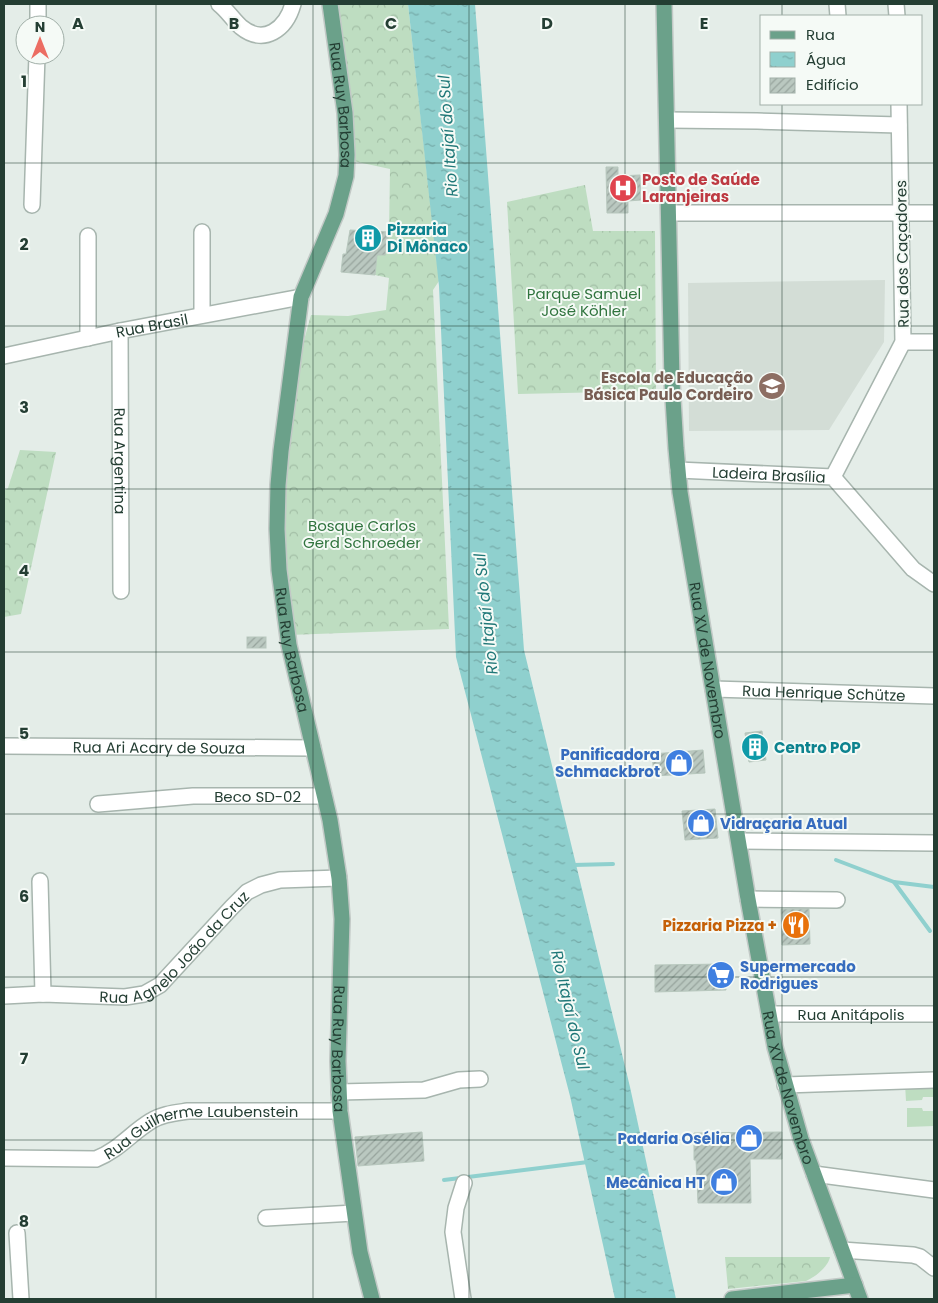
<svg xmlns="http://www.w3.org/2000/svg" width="938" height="1303" font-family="Poppins,sans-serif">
<defs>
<pattern id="forest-crowns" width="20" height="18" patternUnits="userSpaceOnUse" patternTransform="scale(1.25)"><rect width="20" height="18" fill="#beddc1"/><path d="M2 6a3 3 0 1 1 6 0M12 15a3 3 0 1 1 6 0" fill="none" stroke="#a3bfa6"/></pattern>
<pattern id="water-ripples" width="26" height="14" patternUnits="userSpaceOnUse" patternTransform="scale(1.25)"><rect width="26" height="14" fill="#8fd0ce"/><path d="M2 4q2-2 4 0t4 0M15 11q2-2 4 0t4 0" fill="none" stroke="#75aaa8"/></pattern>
<pattern id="building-hatch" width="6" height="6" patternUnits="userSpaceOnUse" patternTransform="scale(1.25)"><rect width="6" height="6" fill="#bac8c0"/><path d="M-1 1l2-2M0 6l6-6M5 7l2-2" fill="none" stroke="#97a49d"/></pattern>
</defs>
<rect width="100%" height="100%" fill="#e4ede8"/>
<!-- built -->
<path fill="#d3ddd6" d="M885,280l-1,62 -55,88 -140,1 -1,-148z"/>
<!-- grass -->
<g fill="#beddc1">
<path d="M934,1082v15h-11l-1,3 -16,1 -1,-17z"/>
<path d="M907,1108h15l1,3h11v15l-27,1z"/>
</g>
<!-- forest -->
<g fill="url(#forest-crowns)">
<path d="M338,4h70l31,277 -6,9 16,339 -160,6 -9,-106 13,-149 18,-65 37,1 38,-6 3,-32 -14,-3 2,-20h8l4,-23 1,-63 -37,-8z"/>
<path d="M585,185l8,46h62l1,160 -138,3 -11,-192z"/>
<path d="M20,450l36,2 -35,162 -17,3v-126l4,-3z"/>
<path d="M725,1257h105c-2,10 -15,20 -24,24l-78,8z"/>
</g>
<!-- water -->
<path fill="url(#water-ripples)" d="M408,4h67l49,646 106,437 46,212h-61l-45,-203 -114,-439 -17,-371z"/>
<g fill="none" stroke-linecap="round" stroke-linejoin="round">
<!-- stream -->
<g stroke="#8fd0ce" stroke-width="4">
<path d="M836,860l58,22 36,49"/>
<path d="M573,865l40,-1"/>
<path d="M894,882l40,5"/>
<path d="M444,1180l144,-18"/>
</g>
</g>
<!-- building -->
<g fill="url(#building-hatch)" stroke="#b7c7bd">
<path d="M606,167h12v9l22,-1 1,25 -13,1v12h-21z"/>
<path d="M350,230l39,2 -4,23h-8l-2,20 -34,-3 2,-18h3z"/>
<rect x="247" y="637" width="19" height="11"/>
<path d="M762,731l4,29 -17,2 -4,-29z"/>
<path d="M703,750l2,23 -51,3 -2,-22z"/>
<path d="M715,809l3,29 -33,2 -3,-29z"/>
<path d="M781,909h28l1,35 -28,1z"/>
<path d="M725,964l1,26 -71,2v-27z"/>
<path d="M422,1132l2,29 -66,5 -3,-29z"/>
<path d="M782,1132v27h-32l1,44h-53l-2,-43h-2v-27z"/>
</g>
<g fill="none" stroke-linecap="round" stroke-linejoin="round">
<!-- minor casing -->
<g stroke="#a7b5ae" stroke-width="18">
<g id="minor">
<path d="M219,4c8,6 14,16 22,23 23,19 45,2 52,-23"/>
<path d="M837,4l1,12"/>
<path d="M896,4l1,12"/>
<path d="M38,25v-21"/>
<path d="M667,120l90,1 142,4"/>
<path d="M32,205l5,-150"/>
<path d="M669,213h265"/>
<path d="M202,232v83"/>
<path d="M88,236v102"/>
<path id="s1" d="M120,331l1,260"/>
<path d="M903,342h31"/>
<path id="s2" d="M4,356l116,-25 181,-34"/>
<path id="s3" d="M678,470l155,7 80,92 21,15"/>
<path d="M833,477l70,-135 -4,-238"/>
<path id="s4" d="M713,689l221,7"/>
<path id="s5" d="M4,746l309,2"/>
<path id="s6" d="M98,804l95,-8h131"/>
<path d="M739,841l195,2"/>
<path d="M40,881l3,113"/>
<path d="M748,899l89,1"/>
<path id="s7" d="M4,996l39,-2 82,3 19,-3 16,-9 72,-78 15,-15 14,-7 19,-5 59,-2"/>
<path id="s8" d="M769,1014h165"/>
<path d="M785,1085l149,-5"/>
<path d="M339,1092l85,-2 35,-10 21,-1"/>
<path id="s9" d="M4,1158l92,1c23,-9 35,-26 55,-38 11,-7 24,-8 37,-10h152"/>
<path d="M814,1174l120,16"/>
<path d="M266,1218l88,-5"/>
<path d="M17,1233l4,66"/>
<path d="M842,1250l71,5 7,2 14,11"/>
<path d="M463,1299l-10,-67 3,-24 8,-25"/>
</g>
</g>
<!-- major casing -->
<g stroke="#c2c9c6" stroke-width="18">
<g id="major">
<path id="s10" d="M330,4l15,109 2,42 -1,21 -10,38 -35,83 -20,154 -3,34 -1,44 2,41 10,75 41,175 9,58 3,41 -4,142 2,50 20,141 12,47"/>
<path id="s11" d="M664,4l8,378 4,66 4,44 68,407 27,148 26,92 59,160"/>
<path d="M732,1299l123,-14"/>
</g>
</g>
<!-- minor -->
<use href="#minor" stroke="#fff" stroke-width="15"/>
<!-- major -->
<use href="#major" stroke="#6ba18a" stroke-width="15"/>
</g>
<!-- grid -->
<path fill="none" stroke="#243e33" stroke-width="1" stroke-opacity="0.55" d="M156,4v1295M313,4v1295M469,4v1295M625,4v1295M782,4v12M782,104v1195M4,163h930M4,326h930M4,489h930M4,652h930M4,814h930M4,977h930M4,1140h930"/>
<!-- icons -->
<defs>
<g id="hospital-disc" transform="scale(1.4375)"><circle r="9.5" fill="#e0444e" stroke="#f5faf6"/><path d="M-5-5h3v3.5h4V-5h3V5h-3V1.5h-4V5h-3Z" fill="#fff"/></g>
<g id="building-disc" transform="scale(1.4375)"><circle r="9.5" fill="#0f9aa8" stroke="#f5faf6"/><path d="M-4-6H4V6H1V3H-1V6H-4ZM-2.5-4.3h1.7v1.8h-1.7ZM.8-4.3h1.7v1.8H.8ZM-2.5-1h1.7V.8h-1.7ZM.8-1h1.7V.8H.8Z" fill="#fff"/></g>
<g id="school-disc" transform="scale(1.4375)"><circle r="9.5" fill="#8d6e63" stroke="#f5faf6"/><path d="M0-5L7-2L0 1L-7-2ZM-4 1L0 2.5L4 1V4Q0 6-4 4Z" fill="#fff"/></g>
<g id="shop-disc" transform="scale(1.4375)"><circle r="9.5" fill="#3f7fe0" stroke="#f5faf6"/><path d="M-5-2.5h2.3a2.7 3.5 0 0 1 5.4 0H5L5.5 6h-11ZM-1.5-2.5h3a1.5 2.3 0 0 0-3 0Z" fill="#fff"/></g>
<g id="restaurant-disc" transform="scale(1.4375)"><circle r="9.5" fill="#e8710a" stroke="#f5faf6"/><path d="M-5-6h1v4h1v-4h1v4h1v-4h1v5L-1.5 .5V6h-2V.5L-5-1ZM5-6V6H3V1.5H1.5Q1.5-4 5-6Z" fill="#fff"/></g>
<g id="supermarket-disc" transform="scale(1.4375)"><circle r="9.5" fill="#3f7fe0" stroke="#f5faf6"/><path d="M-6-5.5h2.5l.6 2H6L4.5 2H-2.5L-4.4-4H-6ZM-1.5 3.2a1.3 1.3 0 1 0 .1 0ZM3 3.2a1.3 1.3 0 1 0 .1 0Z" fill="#fff"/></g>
</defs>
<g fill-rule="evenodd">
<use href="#hospital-disc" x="623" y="188"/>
<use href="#building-disc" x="368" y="238"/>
<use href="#school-disc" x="772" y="386"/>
<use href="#building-disc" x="755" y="747"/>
<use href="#shop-disc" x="679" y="763"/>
<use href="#shop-disc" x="701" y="823"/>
<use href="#restaurant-disc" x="796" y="925"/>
<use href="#supermarket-disc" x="721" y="975"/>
<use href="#shop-disc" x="749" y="1138"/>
<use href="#shop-disc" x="724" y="1182"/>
</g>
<g text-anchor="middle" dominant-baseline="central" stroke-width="4" stroke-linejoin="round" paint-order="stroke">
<!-- street labels -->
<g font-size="15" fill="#243e33" stroke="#f5faf6">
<text stroke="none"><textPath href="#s10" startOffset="102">Rua Ruy Barbosa</textPath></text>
<text transform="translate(902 254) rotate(-91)">Rua dos Caçadores</text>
<text stroke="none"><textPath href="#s2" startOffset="151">Rua Brasil</textPath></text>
<text stroke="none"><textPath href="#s1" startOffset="130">Rua Argentina</textPath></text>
<text stroke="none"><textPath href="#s3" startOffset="91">Ladeira Brasília</textPath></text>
<text stroke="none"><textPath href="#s10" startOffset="658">Rua Ruy Barbosa</textPath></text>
<text stroke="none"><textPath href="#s11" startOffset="659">Rua XV de Novembro</textPath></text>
<text stroke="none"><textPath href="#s4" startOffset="111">Rua Henrique Schütze</textPath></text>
<text stroke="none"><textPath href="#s5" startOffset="155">Rua Ari Acary de Souza</textPath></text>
<text stroke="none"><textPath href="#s6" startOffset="160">Beco SD-02</textPath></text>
<text stroke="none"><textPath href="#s7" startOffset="190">Rua Agnelo João da Cruz</textPath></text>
<text stroke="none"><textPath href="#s8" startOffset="82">Rua Anitápolis</textPath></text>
<text stroke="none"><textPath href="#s10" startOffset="1062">Rua Ruy Barbosa</textPath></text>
<text stroke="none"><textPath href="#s11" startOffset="1094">Rua XV de Novembro</textPath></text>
<text stroke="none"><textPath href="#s9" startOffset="205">Rua Guilherme Laubenstein</textPath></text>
</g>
<!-- health labels -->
<g font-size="15" font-weight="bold" fill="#be3a42" stroke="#f5faf6" text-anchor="start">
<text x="642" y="179">Posto de Saúde<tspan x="642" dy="17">Laranjeiras</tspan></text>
</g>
<!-- culture labels -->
<g font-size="15" font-weight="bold" fill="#0d838f" stroke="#f5faf6" text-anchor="start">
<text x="387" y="229">Pizzaria<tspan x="387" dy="17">Di Mônaco</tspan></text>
<text x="774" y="747">Centro POP</text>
</g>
<!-- park labels -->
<g font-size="15" fill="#30743e" stroke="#f5faf6">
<text x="584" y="293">Parque Samuel<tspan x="584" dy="17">José Köhler</tspan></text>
<text x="362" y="525">Bosque Carlos<tspan x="362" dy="17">Gerd Schroeder</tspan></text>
</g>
<!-- education labels -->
<g font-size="15" font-weight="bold" fill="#785e54" stroke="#f5faf6" text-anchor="end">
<text x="753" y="377">Escola de Educação<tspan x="753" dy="17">Básica Paulo Cordeiro</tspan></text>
</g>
<!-- shop labels -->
<g font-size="15" font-weight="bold" fill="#366cbe" stroke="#f5faf6" text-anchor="end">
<text x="660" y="754">Panificadora<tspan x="660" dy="17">Schmackbrot</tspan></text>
<text x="720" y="823" text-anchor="start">Vidraçaria Atual</text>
<text x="740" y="966" text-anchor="start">Supermercado<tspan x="740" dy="17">Rodrigues</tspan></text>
<text x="730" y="1138">Padaria Osélia</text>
<text x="705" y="1182">Mecânica HT</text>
</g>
<!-- food labels -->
<g font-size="15" font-weight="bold" fill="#c56008" stroke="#f5faf6" text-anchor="end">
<text x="777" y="925">Pizzaria Pizza +</text>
</g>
<!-- water labels -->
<g font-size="16" font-style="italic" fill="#207878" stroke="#f5faf6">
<text transform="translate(448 136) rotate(-94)">Rio Itajaí do Sul</text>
<text transform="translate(486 614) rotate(-96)">Rio Itajaí do Sul</text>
<text transform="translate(570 1010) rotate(77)">Rio Itajaí do Sul</text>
</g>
</g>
<g font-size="16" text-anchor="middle" font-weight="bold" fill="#243e33" stroke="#f5faf6" stroke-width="4" stroke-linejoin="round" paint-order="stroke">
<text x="78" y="29">A</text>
<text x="234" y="29">B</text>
<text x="391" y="29">C</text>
<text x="547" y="29">D</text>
<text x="704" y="29">E</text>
<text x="24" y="87">1</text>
<text x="24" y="250">2</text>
<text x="24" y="413">3</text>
<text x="24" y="576">4</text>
<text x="24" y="739">5</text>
<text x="24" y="902">6</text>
<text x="24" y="1064">7</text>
<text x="24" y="1227">8</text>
</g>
<!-- border -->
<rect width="938" height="1303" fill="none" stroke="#243e33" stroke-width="10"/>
<!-- legend -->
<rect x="760" y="15" width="162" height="90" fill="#f5faf6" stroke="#a1afa8"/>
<rect x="770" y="31" width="25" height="8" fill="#6ba18a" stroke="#a1afa8"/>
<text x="806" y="40" font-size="15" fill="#243e33">Rua</text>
<rect x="770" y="52" width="25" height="15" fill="url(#water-ripples)" stroke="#a1afa8"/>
<text x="806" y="65" font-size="15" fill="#243e33">Água</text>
<rect x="770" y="78" width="25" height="15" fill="url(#building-hatch)" stroke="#a1afa8"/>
<text x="806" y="90" font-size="15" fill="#243e33">Edifício</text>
<!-- north arrow -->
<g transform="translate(40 40)"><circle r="24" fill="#f5faf6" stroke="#a1afa8"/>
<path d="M0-4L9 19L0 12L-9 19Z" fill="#ec6d63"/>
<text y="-8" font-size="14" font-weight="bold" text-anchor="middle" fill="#243e33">N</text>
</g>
</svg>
